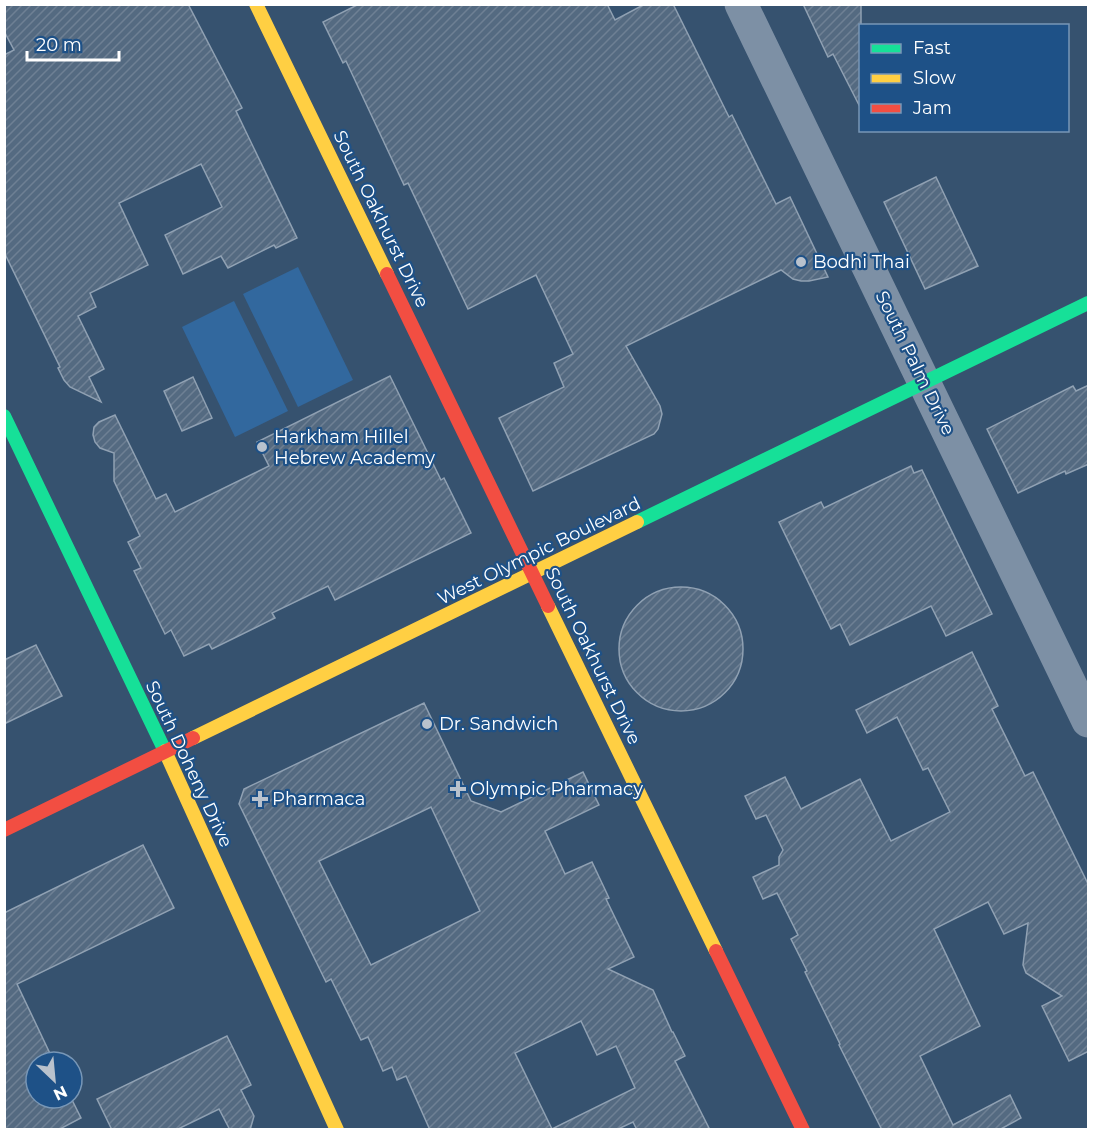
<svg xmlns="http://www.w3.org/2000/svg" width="1093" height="1134" font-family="Montserrat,sans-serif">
<defs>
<pattern id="building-hatch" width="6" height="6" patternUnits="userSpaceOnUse" patternTransform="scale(1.5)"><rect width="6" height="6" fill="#546a81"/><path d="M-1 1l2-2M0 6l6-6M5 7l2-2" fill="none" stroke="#6e8094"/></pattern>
</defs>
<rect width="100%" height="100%" fill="#36526f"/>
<!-- pitch -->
<g fill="#32689e">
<path d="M298,267l55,113 -55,27 -55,-113z"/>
<path d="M234,301l54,110 -53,26 -53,-110z"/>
</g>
<!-- building -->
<g fill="url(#building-hatch)" stroke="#90a1b3" stroke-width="1.5" fill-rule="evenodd">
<path d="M4,4h184l54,104 -6,3 61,127 -21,10 -2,-3 -46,23 -7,-12 -38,18 -18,-39 57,-28 -21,-43 -82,39 29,62 -58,28 6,14 -18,9 26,53 -15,8 12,25 -31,-15 -6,-7 -6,-12 2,-1 -56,-115v-197l10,-5 -10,-19z"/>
<path d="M359,4h248l8,16 30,-16h28l56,113 3,-2 44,89 14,-7 38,80 -19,4h-8l-8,-2 -12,-9 -155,76 34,60 2,8 -4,15 -4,5 -121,57 -34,-73 65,-31 -10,-24 19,-9 -37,-79 -68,34 -60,-126 -4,2 -58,-124 -3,2 -20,-41z"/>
<path d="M803,4h58v105l-28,-55 -5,3z"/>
<path d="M936,177l42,89 -53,23 -41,-87z"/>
<path d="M390,376l51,104 3,-2 27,55 -136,67 -7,-14 -56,27 3,5 -63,31 -3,-5 -25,12 -13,-26 -6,4 -31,-63 7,-3 -13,-26 12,-6 -26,-55v-28l-14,-5 -5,-6 -2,-7 1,-8 5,-5 16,-7 41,84 10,-5 9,18 94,-46 -12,-24z"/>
<path d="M193,377l19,41 -30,13 -18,-40z"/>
<path d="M1089,385v79l-23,10 -1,-3 -47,22 -31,-64 86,-43 3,5z"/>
<path d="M911,466l3,7 8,-3 70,144 -46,22 -15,-30 -81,39 -10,-21 -9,5 -52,-107 42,-20 3,6z"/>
<circle cx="681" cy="649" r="62"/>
<path d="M36,645l26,51 -58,28v-64z"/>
<path d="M972,652l26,54 -6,3 33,67 8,-4 56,114v165l-20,10 -27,-55 20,-10 -36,-23 -3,-8 5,-42 -24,11 -16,-32 -54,27 46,97 -60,30 33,69 57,-30 11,23 -22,12h-117l-43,-85 1,-1 -35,-72 2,-1 -16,-32 7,-4 -21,-42 -14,6 -10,-22 26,-12v-8l4,-7 -17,-35 -10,4 -11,-23 40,-19 16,32 59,-30 31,62 59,-29 -22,-44 -5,2 -26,-53 -30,16 -11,-23z"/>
<path d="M424,703l47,98 30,11 82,-40 16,33 -54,26 20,43 27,-12 17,36 -3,1 28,58 -26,12 45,21 19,42h1l12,24 -10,5 35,69h-73l-4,-8 -17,8h-186l-24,-54 -9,4 -5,-13 -9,4 -15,-34 -7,3 -30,-61 -5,3 -87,-178 5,-15zM431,807l49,104 -109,54 -52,-104zM581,1021l16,34 19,-9 19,42 -83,41 -37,-76z"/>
<path d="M143,845l31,63 -157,76 37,78h-18v36h35l10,20 -23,12h-54v-217z"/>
<path d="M227,1036l24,49 -10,5 13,26 -4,14h-20l-11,-21 -43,21h-64l-15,-31z"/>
</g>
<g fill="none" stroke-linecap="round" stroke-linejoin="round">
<!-- street -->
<path stroke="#7d90a5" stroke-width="33" d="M741,4l347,717"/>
<!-- fast -->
<g stroke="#16e098" stroke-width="14">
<path d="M4,416l161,335"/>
<path d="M637,522l451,-219"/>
</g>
<!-- slow -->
<g stroke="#ffcf43" stroke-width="14">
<path d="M256,4l131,270"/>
<path d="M548,606l168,345"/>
<path d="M193,738l444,-216"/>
<path d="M165,751l172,379"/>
</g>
<!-- jam -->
<g stroke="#f24e42" stroke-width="14">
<path d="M387,274l161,332"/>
<path d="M4,830l189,-92"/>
<path d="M716,951l87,179"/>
</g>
</g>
<!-- markers -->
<g fill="#b9c2cd" stroke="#1e5187" stroke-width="2">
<circle cx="801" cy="262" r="6"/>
<circle cx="262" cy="447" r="6"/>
<circle cx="427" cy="724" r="6"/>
<path d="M455 780h6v6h6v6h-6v6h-6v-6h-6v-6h6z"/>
<path d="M257 790h6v6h6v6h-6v6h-6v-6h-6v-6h6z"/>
</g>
<g text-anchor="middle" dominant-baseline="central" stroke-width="4.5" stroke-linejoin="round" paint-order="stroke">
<!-- street labels -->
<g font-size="18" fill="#fff" stroke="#1e5187">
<text transform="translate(381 219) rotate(64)">South Oakhurst Drive</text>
<text transform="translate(915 363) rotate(64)">South Palm Drive</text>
<text transform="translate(539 551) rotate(-26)">West Olympic Boulevard</text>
<text transform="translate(593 656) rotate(64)">South Oakhurst Drive</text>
<text transform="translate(189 764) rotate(65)">South Doheny Drive</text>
</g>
<!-- poi labels -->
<g font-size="18" fill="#fff" stroke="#1e5187" text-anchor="start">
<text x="813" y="262">Bodhi Thai</text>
<text x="274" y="437">Harkham Hillel<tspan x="274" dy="21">Hebrew Academy</tspan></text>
<text x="439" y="724">Dr. Sandwich</text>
<text x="470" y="789">Olympic Pharmacy</text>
<text x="272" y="799">Pharmaca</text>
</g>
</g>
<!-- border -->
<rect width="1093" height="1134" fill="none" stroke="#ffffff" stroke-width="12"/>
<!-- legend -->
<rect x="859" y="24" width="210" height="108" fill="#1e5187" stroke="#7897b7" stroke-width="1.5"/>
<rect x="871" y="44" width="30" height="9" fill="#16e098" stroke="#7897b7" stroke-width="1.5"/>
<text x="913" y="54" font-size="18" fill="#ffffff">Fast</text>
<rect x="871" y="74" width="30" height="9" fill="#ffcf43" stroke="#7897b7" stroke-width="1.5"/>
<text x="913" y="84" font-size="18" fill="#ffffff">Slow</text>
<rect x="871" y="104" width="30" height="9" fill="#f24e42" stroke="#7897b7" stroke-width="1.5"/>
<text x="913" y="114" font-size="18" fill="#ffffff">Jam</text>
<!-- north arrow -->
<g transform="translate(54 1080) rotate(154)"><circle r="28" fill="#1e5187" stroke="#7897b7" stroke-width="1.5"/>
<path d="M0-4.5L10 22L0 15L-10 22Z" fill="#b9c2cd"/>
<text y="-9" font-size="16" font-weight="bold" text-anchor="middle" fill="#ffffff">N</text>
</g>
<!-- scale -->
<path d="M27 51v9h92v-9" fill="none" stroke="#ffffff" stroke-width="3"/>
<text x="36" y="51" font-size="18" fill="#ffffff" stroke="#1e5187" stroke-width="4.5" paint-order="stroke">20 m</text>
</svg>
